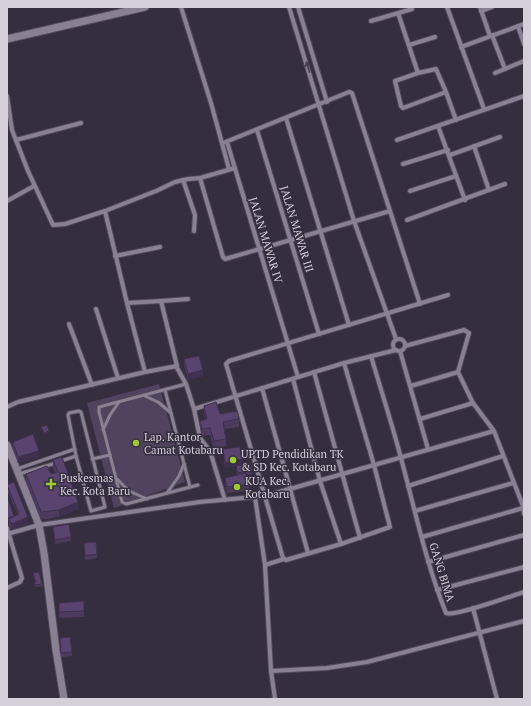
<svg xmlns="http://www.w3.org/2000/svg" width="531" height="706" font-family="'PT Serif',serif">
<rect width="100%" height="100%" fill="#352e3f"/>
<!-- green -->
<path fill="#4f435e" d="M159,384l26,98 -71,26 -27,-105z"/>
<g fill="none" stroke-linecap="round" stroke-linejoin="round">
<!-- service casing -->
<g stroke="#504a58" stroke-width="5">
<g id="service">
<path d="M165,390l25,97"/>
<path d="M145,396l13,6 13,11"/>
<path d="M79,411l2,1 24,95 -14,4 -15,-55 -8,-41 1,-2z"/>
<path d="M103,430l7,-15 9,-13"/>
<path d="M110,455l12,47 4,2 72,-19"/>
<path d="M92,459l18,-4 -11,-43v-5l87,-23"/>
<path d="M61,461l15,-5"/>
<path d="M17,469l58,-20"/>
<path d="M19,474l37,-11"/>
<path d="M117,479l12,12 18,8"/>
<path d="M167,493l12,-17 5,-12"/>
</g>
</g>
<!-- minor casing -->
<g stroke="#504a58" stroke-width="6">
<g id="minor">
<path d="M181,7l30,96 18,66"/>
<path d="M289,7l65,214 42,118"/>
<path d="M298,7l29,95"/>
<path d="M447,7l37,102"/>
<path d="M480,7l10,29"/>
<path d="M481,11l11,-4"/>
<path d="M398,13l20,60"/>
<path d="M371,21l41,-12"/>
<path d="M518,26l6,18"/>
<path d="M492,35l13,34"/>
<path d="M409,45l26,-8"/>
<path d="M461,47l63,-23"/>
<path d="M495,73l29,-12"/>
<path d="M446,92l-43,16 -2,-2 -6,-25 23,-8 18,-4 10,23 10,28"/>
<path d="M7,96l5,34 16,41 25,54 12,-1 40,-13 51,-20 19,-9 13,-3 12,-1 35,-10"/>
<path d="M286,118l63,207"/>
<path d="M438,126l27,74"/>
<path d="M257,130l62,204"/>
<path d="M16,140l65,-17"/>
<path d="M397,140l127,-44"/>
<path d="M227,142l71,235"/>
<path d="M223,143l126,-51 3,1 68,211"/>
<path d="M474,146l15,44"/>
<path d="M450,155l50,-18"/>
<path d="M403,164l45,-14"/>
<path d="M200,178l23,79 2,2 165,-48"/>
<path d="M183,180l12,35 -1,16"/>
<path d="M410,191l46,-15"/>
<path d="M7,201l27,-15"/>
<path d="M407,220l98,-36"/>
<path d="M115,256l45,-9"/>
<path d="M161,301l27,-2"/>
<path d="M127,303l18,69"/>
<path d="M96,309l22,69"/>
<path d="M69,324l23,61"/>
<circle cx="399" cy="345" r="6"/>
<path d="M405,346l59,-16 5,3 -11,39 15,31 21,28 29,75 1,8"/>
<path d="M400,351l28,98"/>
<path d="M371,356c10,34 21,68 30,102 14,52 25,105 45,155 8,4 65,-17 78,-21"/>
<path d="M344,363l30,102 16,62 -49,17 -55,16 -3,-2 -57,-194 3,-3 219,-66"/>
<path d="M176,366l10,18 8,25 6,29 10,13 15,49"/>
<path d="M314,372l46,166"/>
<path d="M293,379l27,102 21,63"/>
<path d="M411,386l47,-14"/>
<path d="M262,388l46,165"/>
<path d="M7,407l11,-5 127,-30 32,-6 -16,-65 -34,2 -22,-92"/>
<path d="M194,409l150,-46 52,-13"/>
<path d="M420,419l53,-16"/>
<path d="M408,486l95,-30"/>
<path d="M255,497l10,68"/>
<path d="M415,511l98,-28"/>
<path d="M7,528l15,50 -2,4 -13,6"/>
<path d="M7,534l32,-9 161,-23 65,-6 229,-65"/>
<path d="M422,537l101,-29"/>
<path d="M428,562l96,-27"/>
<path d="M437,590l87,-23"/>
<path d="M473,608l24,91"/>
<path d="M271,671l56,-3 40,-6 157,-41"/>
<path d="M275,699l-4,-28 -6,-106 19,-6"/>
</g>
</g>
<!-- tertiary casing -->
<g stroke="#504a58" stroke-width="9">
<g id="tertiary">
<path d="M7,39l138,-32"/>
<path d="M7,445l32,80 5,28 12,97 8,49"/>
</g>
</g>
<!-- service -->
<use href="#service" stroke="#898094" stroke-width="3"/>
<!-- minor -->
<use href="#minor" stroke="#898094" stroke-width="4"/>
<!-- tertiary -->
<use href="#tertiary" stroke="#898094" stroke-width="7"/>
</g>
<!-- wall -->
<g fill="#4c3a5f">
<path d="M184,359l19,17 -15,4 -4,-16z"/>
<path d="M204,406l16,8 19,5v8l-15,2 2,10v7l-12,3 -4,-14 -8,1 -2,-8v-7l6,-2 -2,-6z"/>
<path d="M13,442l26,15 -21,6 -5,-16z"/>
<path d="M223,449l19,16 10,5v4l-5,1 2,10v6l-22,2 -2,-10v-5l12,-3 -1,-5v-4l-11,2 -2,-13z"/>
<path d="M53,460l25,49 -19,8 -18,3 -15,-39v-7h25l4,-1 -2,-5z"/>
<path d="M7,485l21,38 -17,7 -2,-6v-3l-2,1v-26l7,21 4,-2 -11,-25z"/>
<path d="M53,527l18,10v4l-16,3z"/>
<path d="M84,543l13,11v4l-12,2z"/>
<path d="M33,573l9,11v2l-7,1 -1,-5h1z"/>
<path d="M84,601v16l-25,1v-15z"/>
<path d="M60,638l12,14v4l-11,1z"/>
</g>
<!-- shaded-wall -->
<g fill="#3e304e">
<path d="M203,370v6l-15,4v-6z"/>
<path d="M49,431v2l-5,2v-2z"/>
<path d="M39,451v6l-21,6v-6z"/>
<path d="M242,459v6l-17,3v-5z"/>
<path d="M78,502v7l-19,8v-7z"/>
<path d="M14,516v3h-5v2l-2,1v-4z"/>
<path d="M28,517v6l-17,7v-6z"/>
</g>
<!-- building -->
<g fill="#58446f" stroke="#3e304e">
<path d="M199,356l4,14 -15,4 -4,-15z"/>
<path d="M216,402l4,12 17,-3 2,8 -16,3 3,17 -12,2 -4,-13 -8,1 -2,-8 7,-2 -3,-13z"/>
<path d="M47,425l2,6 -5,2 -3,-6z"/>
<path d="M33,434l6,17 -21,6 -5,-15z"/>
<path d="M240,447l2,12 -17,4 -2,-14z"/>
<path d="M62,457l16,45 -19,8 -18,2 -15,-38 21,-8 4,8 7,-2 -5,-12z"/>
<path d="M251,463l1,7 -14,3 -2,-7z"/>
<path d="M246,473l3,12 -22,2 -2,-9z"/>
<path d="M14,482l14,35 -17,7 -2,-5 10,-5 -12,-29z"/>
<path d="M7,496l7,20 -7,2z"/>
<path d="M69,524l2,13 -16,3 -2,-13z"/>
<path d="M96,542l1,12 -12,2 -1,-13z"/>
<path d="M39,572l3,12 -7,1 -1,-3h2l-3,-9z"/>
<path d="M84,601v10l-25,1v-9z"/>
<path d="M70,637l2,15 -11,1 -1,-15z"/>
</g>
<!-- one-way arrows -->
<defs><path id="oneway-solid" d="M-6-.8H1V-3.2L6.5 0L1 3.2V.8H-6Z"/></defs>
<use fill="#463e50" href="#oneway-solid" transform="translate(308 67) rotate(-107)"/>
<!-- markers -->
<g fill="#9eca2e" stroke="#352e3f" stroke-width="1.5">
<circle cx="136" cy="443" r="4"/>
<circle cx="233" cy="460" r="4"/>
<path d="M49 478h4v4h4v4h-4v4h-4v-4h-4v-4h4z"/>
<circle cx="237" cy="487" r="4"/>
</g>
<g text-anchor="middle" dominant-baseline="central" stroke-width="3" stroke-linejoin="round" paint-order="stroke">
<!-- street labels -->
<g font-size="11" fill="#d4cfda" stroke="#352e3f">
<text transform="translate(297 229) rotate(73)">JALAN MAWAR III</text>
<text transform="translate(266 240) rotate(73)">JALAN MAWAR IV</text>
<text transform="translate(442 572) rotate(73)">GANG BIMA</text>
</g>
<!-- poi labels -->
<g font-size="11" fill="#d4cfda" stroke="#352e3f" text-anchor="start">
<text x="144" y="437">Lap. Kantor<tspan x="144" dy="13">Camat Kotabaru</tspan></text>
<text x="241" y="454">UPTD Pendidikan TK<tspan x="241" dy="13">&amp; SD Kec. Kotabaru</tspan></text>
<text x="60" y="478">Puskesmas<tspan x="60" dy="13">Kec. Kota Baru</tspan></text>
<text x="245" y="481">KUA Kec.<tspan x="245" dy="13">Kotabaru</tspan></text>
</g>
</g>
<!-- border -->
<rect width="531" height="706" fill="none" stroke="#d4cfda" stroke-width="16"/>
</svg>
